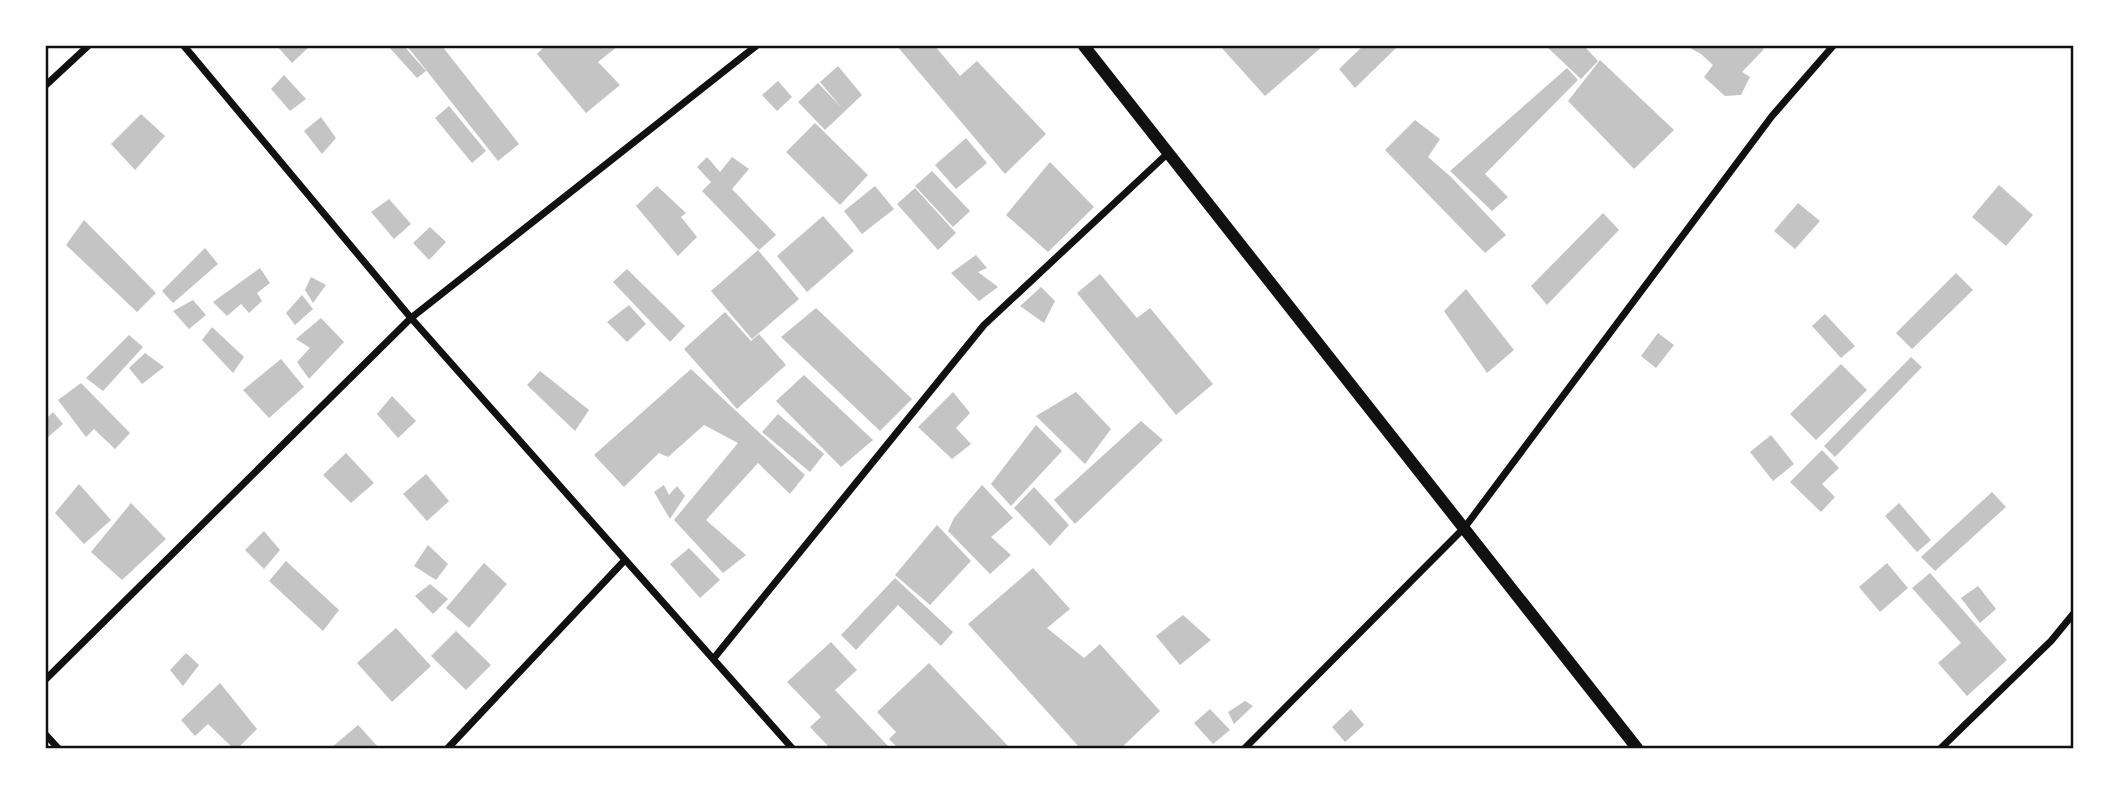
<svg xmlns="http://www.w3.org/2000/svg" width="2119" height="794" font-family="'Archivo Narrow',sans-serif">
<rect width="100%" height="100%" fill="#fff"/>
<!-- building -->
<g fill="#c4c4c4">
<path d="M277,46h33l-18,17z"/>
<path d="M388,46h16l22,25 -9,7z"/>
<path d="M407,46h35l77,98 -21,17z"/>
<path d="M545,46h73l-20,16 22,23 -34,28 -49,-59z"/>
<path d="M897,46h38l25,30 17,-15 69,73 -41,40z"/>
<path d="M1220,46h103l-58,50z"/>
<path d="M1363,46h35l-43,42 -16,-19z"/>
<path d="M1546,46h38l14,15 -17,18z"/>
<path d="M1686,46h73l5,3 -22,23 8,5 -9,18 -16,1 -21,-19 9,-12 -12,-11z"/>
<path d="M1600,60l74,70 -40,39 -66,-68z"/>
<path d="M838,66l24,29 -37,35 -27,-28 20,-19 23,24 -21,-25z"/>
<path d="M1567,68l11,12 -93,94 23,23 -16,14 -42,-40z"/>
<path d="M284,75l22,24 -16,12 -19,-22z"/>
<path d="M778,81l14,16 -15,14 -15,-16z"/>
<path d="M449,106l37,45 -14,12 -37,-45z"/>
<path d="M141,114l24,22 -30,34 -24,-26z"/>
<path d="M321,117l15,21 -14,16 -18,-23z"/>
<path d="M1415,120l25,19 -12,18 23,20 55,58 -21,18 -100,-103z"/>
<path d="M815,123l53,52 -28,30 -54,-53z"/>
<path d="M966,138l21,25 -31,26 -21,-24z"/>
<path d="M707,157l13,15 12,-15 17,12 -17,20 44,46 -17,15 -57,-59 9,-9 -14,-15z"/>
<path d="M1050,162l44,45 -46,45 -42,-37z"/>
<path d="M932,171l38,40 -17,16 -38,-41z"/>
<path d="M1999,185l34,30 -27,31 -34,-29z"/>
<path d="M657,186l29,27 -5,4 16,20 -19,19 -42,-50z"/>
<path d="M875,186l19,23 -32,25 -18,-23z"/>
<path d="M915,188l41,45 -18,17 -41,-46z"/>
<path d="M389,199l22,25 -17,15 -23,-27z"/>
<path d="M1798,203l22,18 -25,28 -21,-18z"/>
<path d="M1603,213l16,17 -72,75 -16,-19z"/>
<path d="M823,216l31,35 -47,41 -30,-36z"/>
<path d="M84,220l72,73 -19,19 -71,-67z"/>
<path d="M430,227l16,15 -17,18 -16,-17z"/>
<path d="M205,248l13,16 -45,39 -11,-12z"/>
<path d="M758,250l41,49 -47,40 -41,-48z"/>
<path d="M976,255l11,13 -9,4 20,15 -19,14 -28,-28z"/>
<path d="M260,268l10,15 -13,10 5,8 -13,12 -8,-9 -14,12 -14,-14z"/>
<path d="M627,269l58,57 -15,16 -57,-60z"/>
<path d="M1956,273l17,17 -61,59 -16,-16z"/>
<path d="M1100,274l37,44 13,-10 63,76 -37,31 -99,-122z"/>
<path d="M311,277l15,8 -13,18 -8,-13z"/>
<path d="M1041,287l14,14 -11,22 -24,-17z"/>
<path d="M1466,289l48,61 -27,23 -43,-62z"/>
<path d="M302,295l11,14 -18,16 -9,-12z"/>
<path d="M193,300l13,15 -17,14 -16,-18z"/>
<path d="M629,305l17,19 -19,18 -20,-20z"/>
<path d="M816,308l96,91 -32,32 -99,-94z"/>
<path d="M725,312l26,29 8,-7 27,31 -49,44 -53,-60z"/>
<path d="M1825,314l30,32 -14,12 -29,-32z"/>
<path d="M321,318l23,24 -35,37 -12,-17 13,-14 -14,-9z"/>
<path d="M212,327l32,30 -11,16 -31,-33z"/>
<path d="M1658,333l16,12 -18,23 -15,-12z"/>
<path d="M129,335l14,12 -40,44 -17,-13z"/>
<path d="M145,353l19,14 -22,17 -13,-16z"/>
<path d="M1911,357l11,10 -87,90 -11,-11z"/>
<path d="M281,359l23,28 -35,31 -26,-28z"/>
<path d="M1841,364l26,26 -51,50 -26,-26z"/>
<path d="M691,369l114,106 -15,19 -32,-31 -52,57 40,35 -23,18 -49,-53 64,-77 -34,-18 -36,32 -9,-4 -35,34 -30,-32z"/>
<path d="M540,371l49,39 -14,21 -48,-46z"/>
<path d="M804,375l69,65 -32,27 -65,-66z"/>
<path d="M81,383l49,50 -15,16 -21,-20 -8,8 -28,-37z"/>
<path d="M953,392l17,21 -14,15 15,16 -19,15 -34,-32z"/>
<path d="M1076,392l35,37 -26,35 -49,-48z"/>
<path d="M392,396l24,25 -18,17 -21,-24z"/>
<path d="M53,412l10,12 -16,14 -1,-19z"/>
<path d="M778,414l46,40 -14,18 -48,-40z"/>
<path d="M1141,421l22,19 -88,84 -21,-24z"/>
<path d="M1036,425l26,26 -51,55 -20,-22z"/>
<path d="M1771,435l23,29 -21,17 -23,-29z"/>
<path d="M1822,450l17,18 -17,16 13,13 -14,15 -31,-30z"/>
<path d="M346,453l28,30 -23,20 -28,-28z"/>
<path d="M426,474l23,27 -22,20 -24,-27z"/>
<path d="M79,484l32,36 -27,24 -29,-31z"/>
<path d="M664,485l5,10 8,-9 8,10 -15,23 -16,-27z"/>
<path d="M982,485l31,33 -22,19 20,18 -21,19 -42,-43 6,-13z"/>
<path d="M1034,487l35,38 -19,21 -36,-38z"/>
<path d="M1992,492l14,15 -71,64 -14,-14z"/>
<path d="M131,503l35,36 -44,41 -31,-28z"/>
<path d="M1899,503l32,37 -14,12 -32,-36z"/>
<path d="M937,525l34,36 -41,44 -35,-30z"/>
<path d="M264,531l16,19 -16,19 -19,-19z"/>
<path d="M428,545l20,19 -12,16 -22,-14z"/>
<path d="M689,548l31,32 -20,18 -30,-34z"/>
<path d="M286,561l53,49 -16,21 -54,-50z"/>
<path d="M484,563l23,21 -38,44 -23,-20z"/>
<path d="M1887,563l21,25 -28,24 -21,-25z"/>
<path d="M1033,568l37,41 -23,19 37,30 16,-14 60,67 -39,37h-41l-112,-124z"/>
<path d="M1930,573l77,87 -40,36 -29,-33 23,-20 -49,-55z"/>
<path d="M895,578l58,54 -12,14 -43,-41 -42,45 -15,-15z"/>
<path d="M430,584l18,15 -15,15 -18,-18z"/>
<path d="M1978,586l18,23 -16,14 -19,-25z"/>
<path d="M1183,615l28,25 -31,25 -24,-29z"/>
<path d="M396,628l35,38 -39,36 -35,-39z"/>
<path d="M456,631l35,34 -25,25 -35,-34z"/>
<path d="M831,642l26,28 -22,20 55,58h-60l-20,-21 11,-10 -34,-35z"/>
<path d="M186,653l13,12 -16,21 -13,-16z"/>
<path d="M929,663l81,85h-112l-9,-9 7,-7 -19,-20z"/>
<path d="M220,683l37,46 -19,19h-5l-25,-24 -13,12 -14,-16z"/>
<path d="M1245,701l8,5 -19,18 -6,-12z"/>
<path d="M1210,709l20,21 -17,14 -19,-21z"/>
<path d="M1351,709l13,16 -19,17 -13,-15z"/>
<path d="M358,725l21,23h-48z"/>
</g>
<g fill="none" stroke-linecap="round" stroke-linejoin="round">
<!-- minor -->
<g stroke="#111" stroke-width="7">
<path d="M184,46l227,272 381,430"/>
<path d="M46,85l42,-39"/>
<path d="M714,658l270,-333 183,-171"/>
<path d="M46,679l365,-361 345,-272"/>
<path d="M46,735l12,13"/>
<path d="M448,748l176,-187"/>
<path d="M1245,748l220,-221 307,-411 61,-70"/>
<path d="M1941,748l110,-107 23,-28"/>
</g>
<!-- tertiary -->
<path stroke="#111" stroke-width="12" d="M1084,46l553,702"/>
</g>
<!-- border -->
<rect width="2119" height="794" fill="none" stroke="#ffffff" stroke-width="94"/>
<rect x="47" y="47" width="2025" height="700" fill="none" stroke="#111" stroke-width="2.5"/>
</svg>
